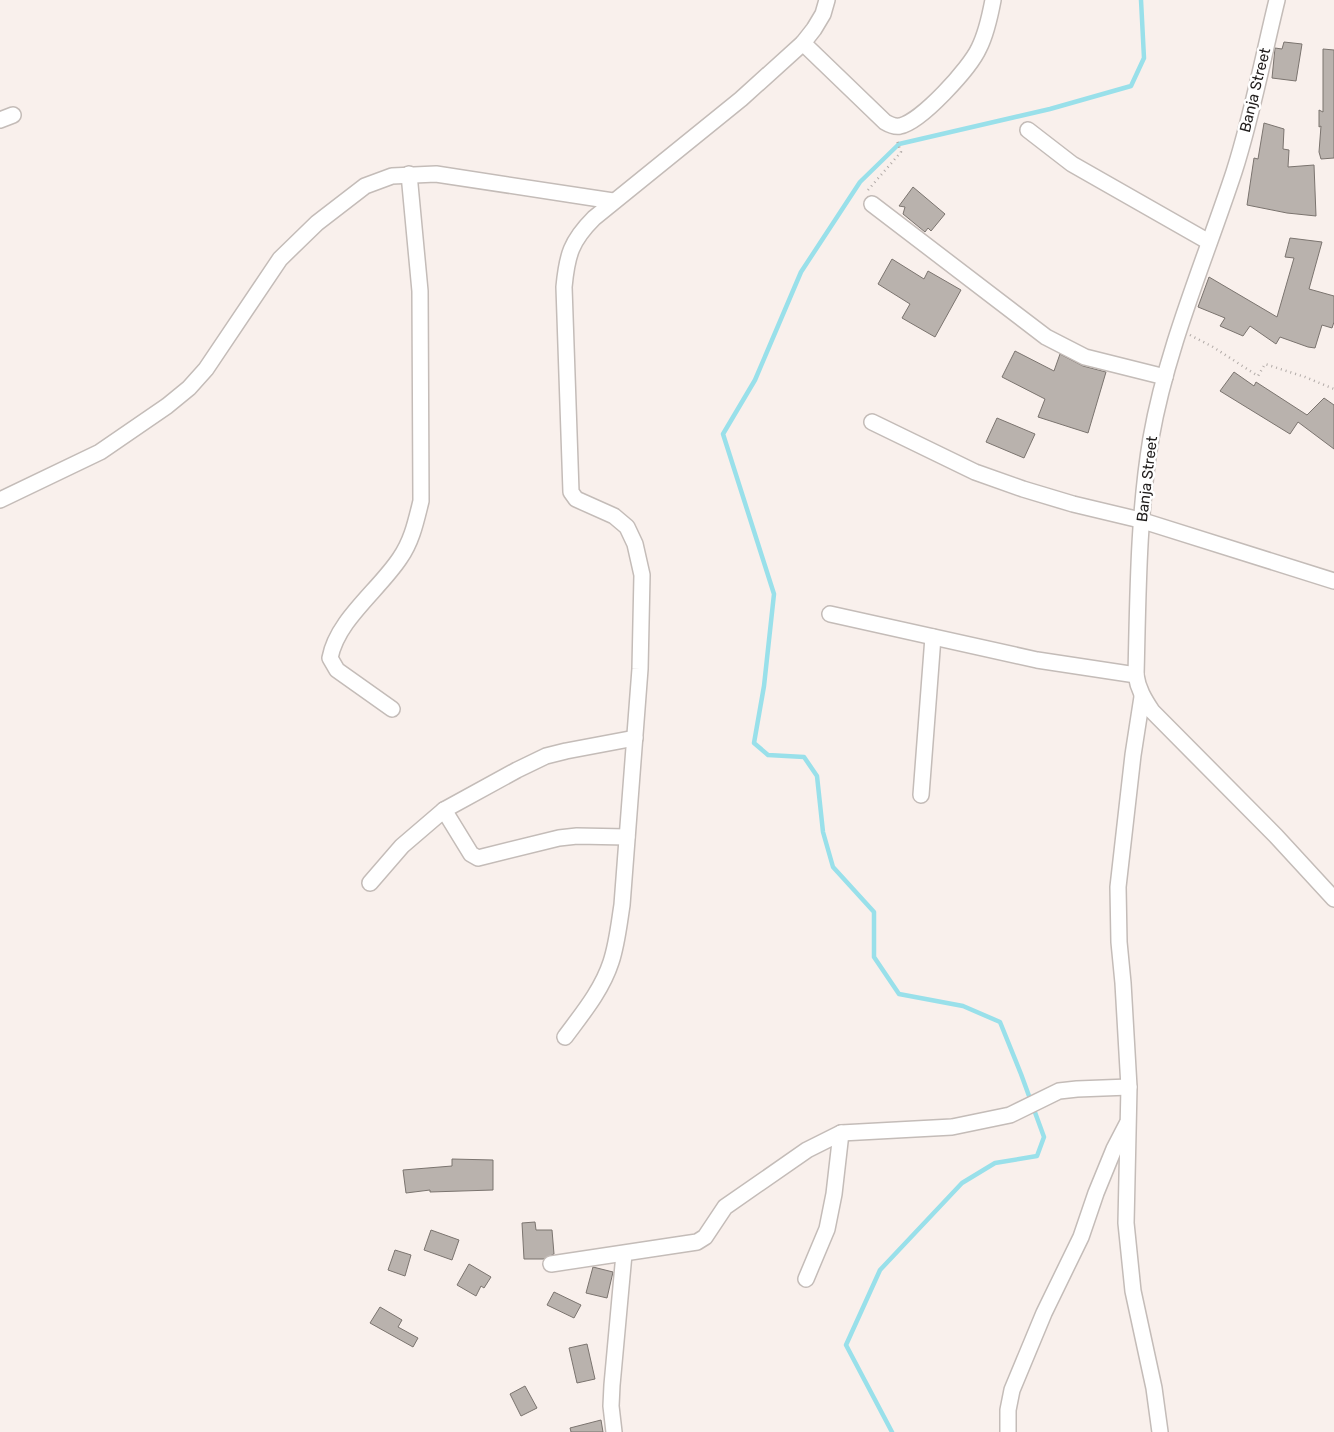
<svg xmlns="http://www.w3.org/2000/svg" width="1334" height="1432" font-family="Rubik,sans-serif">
<rect width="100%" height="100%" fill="#f9f0ec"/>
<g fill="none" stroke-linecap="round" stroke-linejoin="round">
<!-- stream -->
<path stroke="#99e0ea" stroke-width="4.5" d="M892,1432l-46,-87 34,-75 82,-87 33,-20 42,-7 7,-19 -23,-63 -21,-52 -37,-16 -64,-12 -25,-37v-45l-41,-45 -10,-35 -6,-56 -13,-19 -36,-2 -14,-12 10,-57 10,-92 -51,-160 32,-54 46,-108 59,-90 39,-38 151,-35 81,-23 13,-28 -3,-58"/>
</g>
<!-- building -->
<g fill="#b9b2ad" stroke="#7b746f">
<path d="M1284,42l18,2 -6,37 -24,-3 3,-30 7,1z"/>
<path d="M1323,49l11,1v108l-13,1 -2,-7 2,-26 -2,1v-17l4,2z"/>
<path d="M1264,123l20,6 -1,20 6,1 -1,17 26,-2 2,51 -29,-3 -40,-8 7,-47 4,1z"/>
<path d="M913,187l32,27 -14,17 -3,-3 -3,4 -22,-18 2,-7 -6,-1z"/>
<path d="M1290,238l32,4 -13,47 25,7v26l-2,6 -10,-3 -7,23 -7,-1 -28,-10 -4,7 -26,-18 -7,10 -23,-10 5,-8 -27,-11 11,-30 68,40 17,-59 -9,-1z"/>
<path d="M892,259l32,20 4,-8 33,19 -26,47 -33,-19 8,-14 -32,-20z"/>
<path d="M1015,351l39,20 6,-17 23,12 23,6 -18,61 -50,-16 7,-18 -43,-22z"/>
<path d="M1234,372l20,14 2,-4 51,33 17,-17 10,7v44l-36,-27 -8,12 -70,-43z"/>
<path d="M997,418l38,16 -11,24 -38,-16z"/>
<path d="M452,1159l41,1v30l-63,2v-2l-24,3 -3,-23 49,-4z"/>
<path d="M535,1222l1,8h16l2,24 -10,5h-20l-2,-36z"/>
<path d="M431,1230l28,10 -7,20 -28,-10z"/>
<path d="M395,1250l16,5 -6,21 -17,-6z"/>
<path d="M469,1264l22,13 -7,11 -3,-2 -5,10 -19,-11z"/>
<path d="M593,1267l20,5 -6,26 -21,-5z"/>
<path d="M554,1292l27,13 -7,13 -27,-13z"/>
<path d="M380,1307l22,13 -4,7 20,11 -5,9 -43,-24z"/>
<path d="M587,1344l8,35 -18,4 -8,-35z"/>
<path d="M525,1386l12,22 -16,8 -11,-22z"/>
<path d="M601,1420l2,12h-32l-1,-4z"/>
</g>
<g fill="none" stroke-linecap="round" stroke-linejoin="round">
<!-- minor casing -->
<g stroke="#c4bcb8" stroke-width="18">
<g id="minor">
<path d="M1277,0c-14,57 -25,116 -43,172 -29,88 -67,175 -83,266 -13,78 -13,158 -15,237 2,14 8,24 16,36l124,125 58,63"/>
<path d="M803,43l82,79c5,3 9,5 15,4 21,-4 70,-58 79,-78 7,-14 11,-32 14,-48"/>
<path d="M0,120l13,-5"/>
<path d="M1028,130l44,34 137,78"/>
<path d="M872,204l174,133 39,20 80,20"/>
<path d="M872,422l103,50 48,17 50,15 67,16 194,61"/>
<path d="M0,500l100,-48 67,-46 22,-18 17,-19 74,-110 37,-36 48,-37 27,-10 44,-2 177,27"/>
<path d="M830,614l207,46 99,15"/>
<path d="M1142,697l-9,58 -15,132 1,55 4,41 6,104 -3,136 7,68 21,97 6,44"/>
<path d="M392,709l-55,-39 -7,-12c7,-38 49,-68 70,-100 12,-17 16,-37 21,-57l-1,-210 -11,-117"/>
<path d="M921,795l12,-158"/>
<path d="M444,810l27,44 7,4 81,-20 18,-2 50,1"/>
<path d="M370,883l32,-37 42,-36 73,-40 29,-14 20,-5 69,-13"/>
<path d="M565,1037c17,-23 37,-47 46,-75 6,-18 8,-38 11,-57l18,-236 2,-94 -7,-31 -8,-17 -13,-11 -38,-17 -5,-7 -7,-205c3,-32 7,-46 30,-69l147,-119 62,-56 11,-14 9,-15 4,-14"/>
<path d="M551,1264l146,-22 8,-5 20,-30 82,-57 34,-17 111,-6 58,-12 49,-24 18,-2 52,-2"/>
<path d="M806,1279l21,-50 7,-35 7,-61"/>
<path d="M614,1432l-3,-26 1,-21 12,-131"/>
<path d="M1008,1432v-22l4,-20 32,-77 37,-76 15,-44 18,-44 13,-25"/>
</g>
</g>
<!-- path -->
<g stroke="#b1aaa7" stroke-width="2.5" stroke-dasharray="1 4" stroke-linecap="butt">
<path d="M868,190l33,-38 -4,-11"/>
<path d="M1190,335l23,12 45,29 7,-12 40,13 29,12"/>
</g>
<!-- minor -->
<use href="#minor" stroke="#fff" stroke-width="15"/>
</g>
<g text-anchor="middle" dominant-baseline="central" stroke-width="5" stroke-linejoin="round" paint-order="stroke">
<!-- street labels -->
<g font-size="15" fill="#201d1c" stroke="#fff">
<text transform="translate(1255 90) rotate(-76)">Banja Street</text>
<text transform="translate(1147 479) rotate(-83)">Banja Street</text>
</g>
</g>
</svg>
